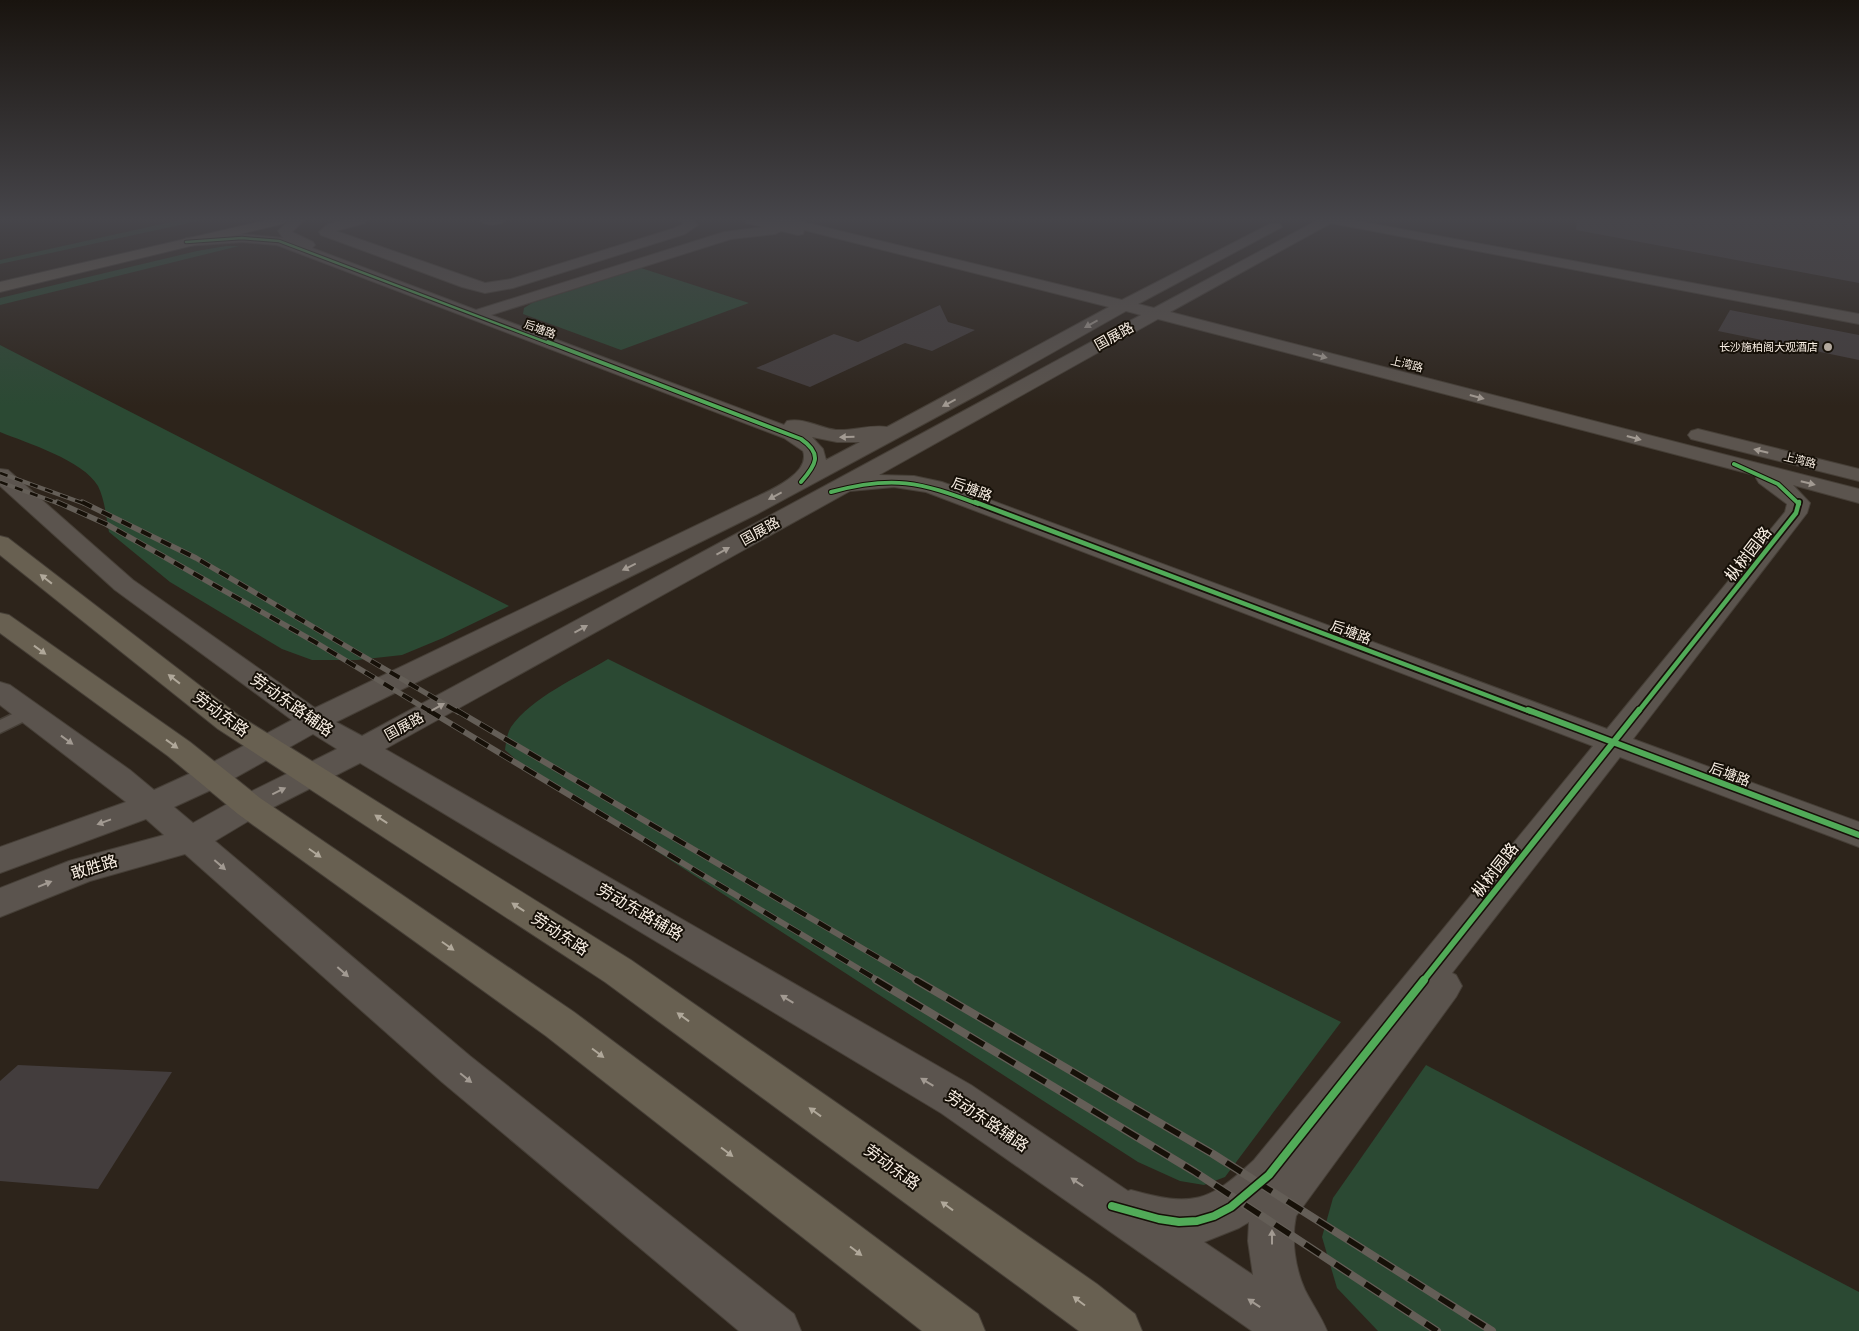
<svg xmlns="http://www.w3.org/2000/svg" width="1859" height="1331" font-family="'DM Sans','Noto Sans SC',sans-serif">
<rect width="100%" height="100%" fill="#2d241b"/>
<!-- green -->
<g fill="#2b4933">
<path d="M180,220h23l-203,44v-4z"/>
<path d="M226,246h13l-239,59v-7l197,-47z"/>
<path d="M641,268l108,35 -128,47 -98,-36 1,-6 8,-5z"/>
<path d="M0,346v-1l509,261 -66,32 -41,17 -45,5h-45l-30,-11 -112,-67 -61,-50c-3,-15 -4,-32 -11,-46 -15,-26 -71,-43 -98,-54z"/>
<path d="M608,659l733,363 -116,155 -21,8 -24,-4 -42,-19 -618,-399 -15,-13c1,-7 2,-17 6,-23 20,-29 67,-50 97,-68z"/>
<path d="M1426,1065l433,227v39h-481l-41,-43 -15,-51 11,-39z"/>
</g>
<!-- building -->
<g fill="#433d3d">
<path d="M1577,220h282v63l-283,-53z"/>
<path d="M940,305l8,17 27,8 -43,21 -27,-8 -95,44 -54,-19 78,-34 24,8z"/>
<path d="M1730,310l129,25v25l-141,-29z"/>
<path d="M18,1065l154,7 -74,117 -98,-8v-100z"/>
</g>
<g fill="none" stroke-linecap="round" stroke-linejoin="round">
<!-- lane casing -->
<g stroke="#463f37" stroke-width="3">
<path id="lane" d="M29,706l6,2 3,4 -3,4 -35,17v-13z"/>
</g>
<!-- street casing -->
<g stroke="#463f37" stroke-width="2">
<g id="street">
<path d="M346,220h21l-2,3 -29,8 149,52 26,-4 164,-51 8,-4 -3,-4h13l5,5 -13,9 -172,54 -28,5 -23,-6 -141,-52 -2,-3 9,-8z"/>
<path d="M479,220h27c-6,6 -21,6 -27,0z"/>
</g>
</g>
<!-- secondary casing -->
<g stroke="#463f37" stroke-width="2">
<g id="secondary">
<path d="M290,220h14l-12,12 21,10 2,3 -3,3 164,62 248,-78 40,-5 -18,-4 -1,-3 29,1v-1h21l327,80 148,-76h10l2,3 -144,77 16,4 164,-88h34l507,94v10l-528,-101 -161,89 689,177v14l-66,-18 17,18 -3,10 -174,226 226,83v25l-239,-90 -168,216 4,2 6,11 -6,11 -160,219c-5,24 -1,52 9,74 7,14 16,26 22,41h-75l-311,-218 -581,-350 -100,51 -45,27 255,215 324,258 7,17h-62l-297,-249 -257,-228 -95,27 -90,36v-29l69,-27 95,-26 -18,-16 -146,54v-26l126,-45 -126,-97v-23l10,3 120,85 24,20 48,-22 90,-48 -177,-130 -115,-104v-17l8,1 125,110 182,128 426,-204c18,-9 71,-28 62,-53l-19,-13 -507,-193 -35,-3 -56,4 -7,-4 7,-4 56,-4 41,4 -5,-7zM804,230l305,77 -222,120c-15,-3 -34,4 -51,3 -16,-2 -33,-13 -49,-9l-3,4 -293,-110 240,-76 44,-5 6,-3 17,4 5,-1zM1126,311l15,4 -779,421 -26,-14 421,-208 224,-121zM1158,319l600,157 -2,2 3,5 28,21 -2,8 -178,217 -665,-247 -28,-6 -35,-1zM812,437l25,5h23l-34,18 -3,-11zM894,487l32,5 667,254 -339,414c-46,43 -62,47 -123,30l-3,1 -157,-106 -586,-336 465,-258zM313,734l24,15 -99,49 -45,25 -19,-16 50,-23zM1249,1222l-1,19 5,34 -49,-33 35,-14z"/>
<path d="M1698,429l161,40v12l-168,-42 -3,-4 3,-4z"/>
</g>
</g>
<!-- primary casing -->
<g stroke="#463f37" stroke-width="2">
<path id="primary" d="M267,220h22l-7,4 -282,68v-10z"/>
</g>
<!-- highway casing -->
<g stroke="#463f37" stroke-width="2">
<g id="highway">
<path d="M0,536l8,2 230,177 393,245 466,324 38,30 7,17h-63l-474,-349 -387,-253 -218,-174z"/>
<path d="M0,613l9,2 181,127 70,56 314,214 404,302 7,17h-63l-376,-295 -308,-222 -70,-58 -168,-123z"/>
</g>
</g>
<!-- lane -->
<use href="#lane" fill="#5b544e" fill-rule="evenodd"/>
<!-- street -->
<use href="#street" fill="#5b544e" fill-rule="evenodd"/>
<!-- secondary -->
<use href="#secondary" fill="#5b544e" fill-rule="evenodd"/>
<!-- primary -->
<use href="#primary" fill="#696155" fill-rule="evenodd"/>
<!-- highway -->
<use href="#highway" fill="#686051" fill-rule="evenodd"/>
<!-- rail-far3 casing -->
<g stroke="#645e57" stroke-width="4">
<g id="rail-far3">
<path d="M0,473l85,31"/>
<path d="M0,482l60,22"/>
</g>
</g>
<!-- rail-far2 casing -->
<g stroke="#645e57" stroke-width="5.5">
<g id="rail-far2">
<path d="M57,502l49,22 209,118 116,70"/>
<path d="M82,502l114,56 262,154"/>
</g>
</g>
<!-- rail-far1 casing -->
<g stroke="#645e57" stroke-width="6">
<g id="rail-far1">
<path d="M428,710l451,271"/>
<path d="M456,710l462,271"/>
</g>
</g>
<!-- rail casing -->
<g stroke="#645e57" stroke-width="8">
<g id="rail">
<path d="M876,980l319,192 242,159"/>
<path d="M916,980l297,174 279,177"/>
</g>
</g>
<!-- rail-far3 -->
<use href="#rail-far3" stroke="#161008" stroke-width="2.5" stroke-dasharray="8" stroke-linecap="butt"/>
<!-- rail-far2 -->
<use href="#rail-far2" stroke="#161008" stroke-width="4" stroke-dasharray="11" stroke-linecap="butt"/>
<!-- rail-far1 -->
<use href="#rail-far1" stroke="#161008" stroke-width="4.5" stroke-dasharray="14" stroke-linecap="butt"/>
<!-- rail -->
<use href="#rail" stroke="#161008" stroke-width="5.5" stroke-dasharray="18" stroke-linecap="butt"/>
<!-- cycleway-far4 casing -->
<g stroke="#161008" stroke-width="4.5">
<path id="cycleway-far4" d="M186,242l56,-4 37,3 272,103"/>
</g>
<!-- cycleway-far3 casing -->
<g stroke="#161008" stroke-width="6">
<g id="cycleway-far3">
<path d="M548,342l253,97c22,15 15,26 0,43"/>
<path d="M1734,464l44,20 21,20"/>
<path d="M831,492c62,-17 89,-10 147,12"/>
</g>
</g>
<!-- cycleway-far2 casing -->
<g stroke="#161008" stroke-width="8">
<g id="cycleway-far2">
<path d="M975,502l556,210"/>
<path d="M1638,712l158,-199 3,-11"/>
</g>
</g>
<!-- cycleway-far1 casing -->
<g stroke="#161008" stroke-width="9">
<g id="cycleway-far1">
<path d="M1528,710l331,125"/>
<path d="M1423,981l216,-271"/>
</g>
</g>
<!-- cycleway casing -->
<g stroke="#161008" stroke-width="11">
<path id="cycleway" d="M1112,1206l47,13 20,3 18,-1 17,-5 17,-9 38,-32 155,-195"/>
</g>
<!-- cycleway-far4 -->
<use href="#cycleway-far4" stroke="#51ab58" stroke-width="2.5"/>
<!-- cycleway-far3 -->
<use href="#cycleway-far3" stroke="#51ab58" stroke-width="4"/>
<!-- cycleway-far2 -->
<use href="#cycleway-far2" stroke="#51ab58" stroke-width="4.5"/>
<!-- cycleway-far1 -->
<use href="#cycleway-far1" stroke="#51ab58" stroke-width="6"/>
<!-- cycleway -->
<use href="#cycleway" stroke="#51ab58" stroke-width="8"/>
</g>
<!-- one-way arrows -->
<defs><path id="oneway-solid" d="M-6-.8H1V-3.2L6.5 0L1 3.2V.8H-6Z" transform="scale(1.25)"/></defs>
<g fill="#a29a92">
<use href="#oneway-solid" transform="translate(1091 324) rotate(151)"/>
<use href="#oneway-solid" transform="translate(1320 356) rotate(15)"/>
<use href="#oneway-solid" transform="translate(1477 397) rotate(15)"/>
<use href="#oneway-solid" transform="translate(949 403) rotate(152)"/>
<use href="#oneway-solid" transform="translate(847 437) rotate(179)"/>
<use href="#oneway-solid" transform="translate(1634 438) rotate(15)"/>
<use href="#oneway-solid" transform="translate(1761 451) rotate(-166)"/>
<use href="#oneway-solid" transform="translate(1808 483) rotate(14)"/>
<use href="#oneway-solid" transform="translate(775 496) rotate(152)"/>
<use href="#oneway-solid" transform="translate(723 551) rotate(-29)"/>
<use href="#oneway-solid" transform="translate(629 567) rotate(154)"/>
<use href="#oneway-solid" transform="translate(581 629) rotate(-29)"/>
<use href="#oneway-solid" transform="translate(438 707) rotate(-29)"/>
<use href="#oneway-solid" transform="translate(67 740) rotate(36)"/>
<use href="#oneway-solid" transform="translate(279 791) rotate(-26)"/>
<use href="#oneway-solid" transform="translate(104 822) rotate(160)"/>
<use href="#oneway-solid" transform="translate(220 865) rotate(41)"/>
<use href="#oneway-solid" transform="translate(45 884) rotate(-22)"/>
<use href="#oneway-solid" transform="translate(343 972) rotate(41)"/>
<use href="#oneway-solid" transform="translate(787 999) rotate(-149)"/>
<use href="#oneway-solid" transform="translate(466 1078) rotate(39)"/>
<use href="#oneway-solid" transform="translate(927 1082) rotate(-149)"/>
<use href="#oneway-solid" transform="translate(1077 1182) rotate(-146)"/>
<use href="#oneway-solid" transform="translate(1272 1237) rotate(-90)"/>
<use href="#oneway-solid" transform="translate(1254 1303) rotate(-146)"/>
</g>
<g fill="#b0a89a">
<use href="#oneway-solid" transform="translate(46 579) rotate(-142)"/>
<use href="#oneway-solid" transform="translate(40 650) rotate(36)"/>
<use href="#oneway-solid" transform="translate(174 679) rotate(-142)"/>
<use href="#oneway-solid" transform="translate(172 744) rotate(36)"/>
<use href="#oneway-solid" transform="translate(381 819) rotate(-147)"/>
<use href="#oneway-solid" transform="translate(315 853) rotate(35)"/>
<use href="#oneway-solid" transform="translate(518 907) rotate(-147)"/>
<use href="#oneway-solid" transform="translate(448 946) rotate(35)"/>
<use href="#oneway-solid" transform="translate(683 1017) rotate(-144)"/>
<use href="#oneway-solid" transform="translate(598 1053) rotate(37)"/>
<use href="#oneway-solid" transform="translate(815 1112) rotate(-144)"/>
<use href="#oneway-solid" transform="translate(727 1152) rotate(37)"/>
<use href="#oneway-solid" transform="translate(947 1206) rotate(-144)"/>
<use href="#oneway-solid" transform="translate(856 1251) rotate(37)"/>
<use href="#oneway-solid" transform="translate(1079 1301) rotate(-143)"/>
</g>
<!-- sky -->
<linearGradient id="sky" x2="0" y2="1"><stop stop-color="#19140f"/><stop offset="0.54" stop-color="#46454a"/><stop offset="1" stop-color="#46454a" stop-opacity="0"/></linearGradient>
<rect width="1859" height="406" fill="url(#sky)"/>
<!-- markers -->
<circle fill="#b2a89e" stroke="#161008" stroke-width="2" cx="1828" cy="347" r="5"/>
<g text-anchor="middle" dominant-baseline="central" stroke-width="4" stroke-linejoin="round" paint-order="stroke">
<!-- far-street labels -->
<g font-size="11" fill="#f9efe4" stroke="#161008">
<text transform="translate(540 329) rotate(20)">后塘路</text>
<text transform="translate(1407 364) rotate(14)">上湾路</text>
<text transform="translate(1800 460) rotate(14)">上湾路</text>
</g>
<!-- far-poi labels -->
<g font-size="11" fill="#f9efe4" stroke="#161008" text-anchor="end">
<text x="1818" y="347">长沙施柏阁大观酒店</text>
</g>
<!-- street labels -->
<g font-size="14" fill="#f9efe4" stroke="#161008">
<text transform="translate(1114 336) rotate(-29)">国展路</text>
<text transform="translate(972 489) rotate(21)">后塘路</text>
<text transform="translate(760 531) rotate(-29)">国展路</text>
<text transform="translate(1351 632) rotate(21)">后塘路</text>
<text transform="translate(404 726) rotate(-29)">国展路</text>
<text transform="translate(1730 774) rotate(21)">后塘路</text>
</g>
<!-- near-street labels -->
<g font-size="16" fill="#f9efe4" stroke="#161008">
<text transform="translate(1748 554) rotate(-52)">枞树园路</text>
<text transform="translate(292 705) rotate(35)">劳动东路辅路</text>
<text transform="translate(221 714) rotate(36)">劳动东路</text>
<text transform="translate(94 867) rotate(-17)">敢胜路</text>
<text transform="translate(1495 870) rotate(-52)">枞树园路</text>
<text transform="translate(640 912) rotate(30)">劳动东路辅路</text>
<text transform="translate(560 934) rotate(33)">劳动东路</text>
<text transform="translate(987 1121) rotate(34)">劳动东路辅路</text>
<text transform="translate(892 1167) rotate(36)">劳动东路</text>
</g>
</g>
</svg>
